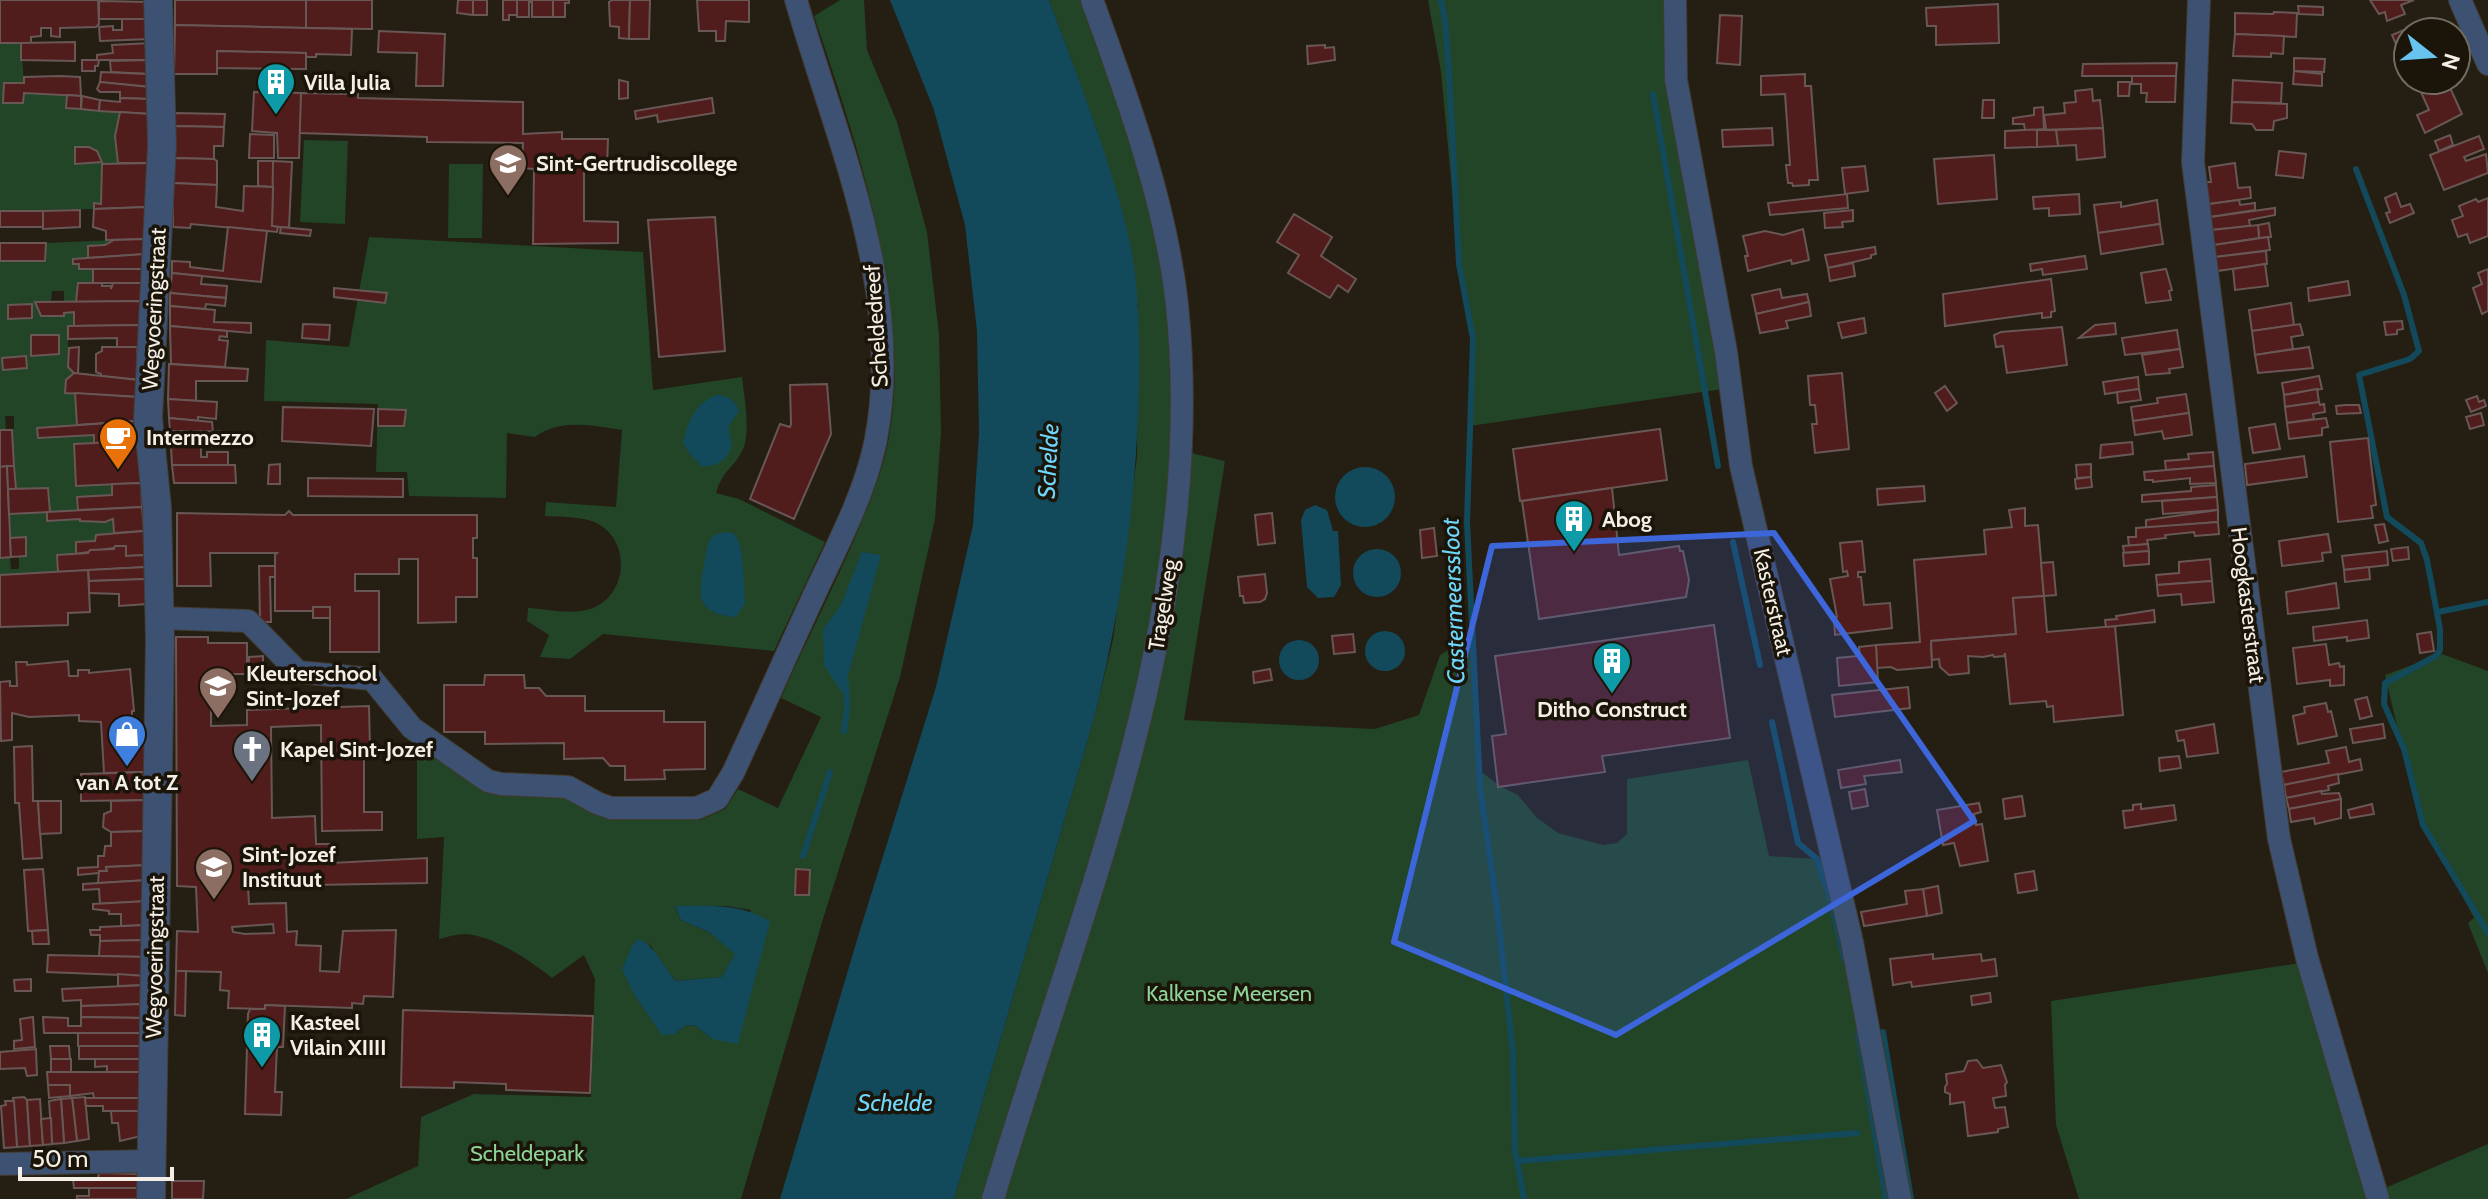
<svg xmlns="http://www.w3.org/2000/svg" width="2488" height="1199" font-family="Cabin,sans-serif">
<rect width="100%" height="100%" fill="#251e12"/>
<!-- green -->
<g fill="#224427" fill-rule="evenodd">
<path d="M840,0h24l3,50 30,72 30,110 12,102 2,98 -6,87 -35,158 -77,242 -82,280h-395l72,-33 3,-49 53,-23 117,3 4,-118 -11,-24 -32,23c-23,-18 -57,-42 -87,-44 -8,0 -18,3 -26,5l5,-102 -27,2v-91l70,42 69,4 131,25 13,1 25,-11 13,-20 40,19 43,-91 -40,-19c32,-74 72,-146 98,-222 46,-135 -21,-330 -65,-460zM726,906l25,4 -39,129 -16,-13 -10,-1 -11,9 -26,-91 12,20 15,18 46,-4 14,-23 -27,-22 -28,-12 -6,-13z"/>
<path d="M1049,0h31c27,79 59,158 76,240 14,68 15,139 14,208l55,13 -41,259 191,9 44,-14 21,-60 31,-19 8,134 21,16 18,9 18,22 22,16 45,12 14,-2 10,-9v-55l121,-19 21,96 48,3c38,108 50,227 69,340h-932l140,-481 19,-78 24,-183 1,-152 -41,-175z"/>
<path d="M1428,0h247l55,388 -260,38 3,-87 -14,-75 -18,-192z"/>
<path d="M0,43h21l3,40h-20v20h19l1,-10 43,2v13l53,4 -5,24 3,27 -16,1 -1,40 -7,-1v6l-94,2z"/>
<path d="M304,140l44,1 -3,83 -45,-2z"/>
<path d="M449,164h34l-1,74h-34z"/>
<path d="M369,237l274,15 10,138 89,-13c2,19 9,55 1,72 -7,17 -20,20 -27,44l23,6 86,43 -51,109 -171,-17 -33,25 -30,-2 9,-22 -22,-14 1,-13c18,1 44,7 62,1 39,-13 42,-71 4,-87 -15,-6 -33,-5 -49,-6l1,-14 70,5 6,-77c-30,-4 -61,-12 -87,7l-28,-4 -1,65 -97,-2 -2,-24h-31l2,-68 -114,-3 2,-61 83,7z"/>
<path d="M114,240l-9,5 -16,1 -1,12 -15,1 6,5v5h14v14h-14l-3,19h-12v-11h-12l-1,11h-16l6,14h23v-3l10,-1v14h-6v41l6,6 -8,7 -1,12 10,1 2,32 -40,4 1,8 56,-2v8l-20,1 2,42 36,-2v11l-34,2v13l-28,2 -2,-24 -32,1 -4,-59 2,-1v-13h-9l1,14h-6v-169h45l1,-18z"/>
<path d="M47,512l1,9 32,-2v2l30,1 3,-3 1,14 -18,2 -1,6 -19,1v12l-18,18 -58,3v-17l10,-1 1,12h8v-12l7,-1v-19l-16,1 -1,-24z"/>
<path d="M2442,654l46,17v302l-20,-50 6,-5 -57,-107 -32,-136z"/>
<path d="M2300,963l71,236h-292l-23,-74 -5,-124z"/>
<path d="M2488,1144v55h-101l-2,-11z"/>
</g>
<!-- water -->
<g fill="#124a5c">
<path d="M890,0h159c28,76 59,152 78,230 11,44 12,89 12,133 0,120 -16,239 -45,355l-140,481h-174l80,-269 76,-243 37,-162 6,-92 -2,-102 -12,-106 -31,-115z"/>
<path d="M716,395c13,1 18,4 23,16l-10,15c-1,7 3,13 2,19 -1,15 -17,23 -30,21l-12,-13 -6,-11c6,-22 11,-37 33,-47z"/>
<circle cx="1365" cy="497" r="30"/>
<path d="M1315,505l12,5 6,21h5l3,54 -7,12 -16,1 -11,-11 -6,-67 4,-10z"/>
<path d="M726,532c6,1 8,0 11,6 7,11 7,51 8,65l-9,14c-38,-3 -39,-19 -32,-52 2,-7 2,-18 6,-25 3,-6 10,-7 16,-8z"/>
<circle cx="1377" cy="573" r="24"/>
<path d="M862,552l19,3 -38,139 -19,-29 -1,-36 18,-24z"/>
<circle cx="1385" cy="651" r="20"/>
<circle cx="1299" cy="660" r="20"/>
<path d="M675,906c36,0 63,-3 95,15l-32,123 -26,-5 -16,-13 -10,-1 -11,9 -13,1 -27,-39 -13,-27 11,-25 6,-5c16,7 25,29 37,42l46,-4 13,-23 -26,-22 -28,-12z"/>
</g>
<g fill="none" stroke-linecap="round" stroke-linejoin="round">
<!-- stream -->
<g stroke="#124a5c" stroke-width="6">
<path d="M1441,0l4,20 4,52 10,192 14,75 -6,183 13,265 17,121 16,145 2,97 9,49"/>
<path d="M1653,94l65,372"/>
<path d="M2356,169l48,126 15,56 -9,8 -51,16 28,142 34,26 6,17 13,69v21l-4,6 -51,27 -1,21 20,45 19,76 65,108"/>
<path d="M1733,542l27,123"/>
<path d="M2438,612l50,-10"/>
<path d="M1772,722l26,121 19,16 12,35 15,65"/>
<path d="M844,731l3,-21 -1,-27"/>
<path d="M803,856l27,-84"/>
<path d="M1883,1032l28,167"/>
<path d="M1858,1033l28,166"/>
<path d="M1517,1161l340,-28"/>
</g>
</g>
<!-- building -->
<g fill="#501c1c" stroke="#695756" stroke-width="2" fill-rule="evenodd">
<path d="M0,0h98l1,24 -3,3 -36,1v9l-9,-1v-8h-10v8l-10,1v6h-31z"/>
<path d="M175,0h131v28l-131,-3z"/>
<path d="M306,0h66v29l-66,-1z"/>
<path d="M458,0h15v15l-16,-2z"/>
<rect x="473" y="0" width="14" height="15"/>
<path d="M503,0h14v15h-8v5h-6z"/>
<path d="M517,0h15l1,2h-4v15h-12z"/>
<rect x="532" y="0" width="21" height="17"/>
<path d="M553,0h16v3h-4v14h-12z"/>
<path d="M612,0h18l-1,39 -10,-1v-11l-9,-1 -1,-24z"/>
<path d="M630,0h20l-1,39h-20z"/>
<path d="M697,0h52v22l-23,-1 -1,20h-9v-10h-17z"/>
<path d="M2370,0h44l-13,5 4,9 -18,7 -2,-9 -6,2z"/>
<path d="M99,1l50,1v17h-50z"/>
<path d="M1998,4l1,39 -63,2v-19h-9l-1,-18z"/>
<path d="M2298,6l25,1v8l-24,-1z"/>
<path d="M2274,12l23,1 -1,24 -61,-3v-21l38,1z"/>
<path d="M1720,15l22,1 -2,49 -23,-2z"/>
<path d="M122,19h27l1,20 -50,2 -1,-14 14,-1v4h9z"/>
<path d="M2425,21l4,11h-21v39l-16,-36z"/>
<path d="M175,25l177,4 -1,26 -35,-1v3h-10v-4l-89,-2v23h-43z"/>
<path d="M379,31l66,3 -2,52h-27l1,-33 -39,-1z"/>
<path d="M2235,34l49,2 -1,18 -12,-1v4l-38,-1z"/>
<path d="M75,42v19l-54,-1v-17z"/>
<path d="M150,43v17h-53v-5l16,-2 -1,-8z"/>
<path d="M1325,45v3l9,-1 1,13 -27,4 -1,-18z"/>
<path d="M217,51l89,2v16l-89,-1z"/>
<path d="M2294,58l31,1 -1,13 -30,-1z"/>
<path d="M82,60h17l-1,6h-3v5h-13z"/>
<path d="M150,60v14l-39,-2 -1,-11z"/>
<path d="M2177,63l-1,13h-94l1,-12z"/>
<path d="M2294,71l28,3v12l-29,-2z"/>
<path d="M101,72l46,2v13l-47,-5z"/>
<path d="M1805,74v12h6l7,94h-9v5l-16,1 -1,-3h-4l-2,-18h4l-5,-71 -24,1v-19z"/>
<path d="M60,76l20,1 1,19 -57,-3 -1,10h-20l1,-20h20v-6z"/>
<path d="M2132,76h44l-1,26h-29l1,-9h-6v-9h-9z"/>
<path d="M619,80l9,2v16l-9,1z"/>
<path d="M2233,80l49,3 -1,20 -49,-1z"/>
<path d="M2447,81l15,33 -37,19 -8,-18 12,-5 -8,-18z"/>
<path d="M100,82l50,5v12l-30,-1v-6h-20l-3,-3z"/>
<path d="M2118,82h12l-1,14h-11z"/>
<path d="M2092,89l1,12 7,-1 3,28 -66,2 9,-1 -2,-14 21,-2 -1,-10 12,-1 -1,-11z"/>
<path d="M346,91h12v7l165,4v32l39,-2v7h46l-1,29h-23v53l34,1v21l-85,1 1,-75 -12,-1 1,-25 -96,-1v-5l-128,-4 1,-40 46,1z"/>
<path d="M254,92l47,1 -2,65h-21l-1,-25 -25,-2z"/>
<path d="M67,95l14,1v13l-15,-1z"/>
<path d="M82,96l18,4 -1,11 -18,-2z"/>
<path d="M120,98l30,1v15l-51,-3 1,-11 20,2z"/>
<path d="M712,98l2,15 -56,9 -1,-7 -21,4 -1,-8z"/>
<path d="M1983,100h11v18h-12z"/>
<path d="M2232,102l55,2v14l-13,3 -1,9h-17l-4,-6 -21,-1z"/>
<path d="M2043,107l1,23h-19l-1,-6h-11v-6l21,-3v-7z"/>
<path d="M120,112l30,2 -1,49h-31l-3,-27z"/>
<path d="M174,113l51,1 -1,13 -50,-1z"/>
<path d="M174,126l50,1 -1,19h-9v13l-41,-1z"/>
<path d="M1772,128l1,17 -50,2 -1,-17z"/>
<path d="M2103,128l2,29 -28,3 -1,-15 -18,1 -2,-16z"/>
<path d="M2046,129l-9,1v17l-32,1v-17z"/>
<path d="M2037,130h19l2,16 -21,1z"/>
<path d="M250,134l24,1v23h-25z"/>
<path d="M2450,135l3,10 -14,6 -4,-10z"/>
<path d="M2479,136l5,13 -20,8 2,4 20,-7 2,19 -44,17 -14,-35z"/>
<path d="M75,147h14l8,4 5,11 -27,2z"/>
<path d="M2279,151l27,3 -3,24 -27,-3z"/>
<path d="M1994,155l3,44 -59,5 -4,-45z"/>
<path d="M173,158l41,1 3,2v24l-44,-2z"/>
<path d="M258,161h15v26l-15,-1z"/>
<path d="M273,161l19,1 -3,66 -17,-2z"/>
<path d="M149,163l-2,44 -53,2v-6l7,1 1,-40z"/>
<path d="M2235,163l3,25 12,-1 1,11 -42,6 -3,-22h5l-2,-15z"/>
<path d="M1865,166l3,25 -23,3 -3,-26z"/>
<path d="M173,183l44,2 -1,22 27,4 1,-25 29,1 -1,39 6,1 -1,5 -86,-8 -1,4 -17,-1z"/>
<path d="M2396,193l5,14 9,-3 4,9 -24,10 -4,-10 4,-1 -5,-14z"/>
<path d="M1847,194l1,14 -78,7 -2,-12z"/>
<path d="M2079,194l1,20 -31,2v-8l-15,1 -1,-12z"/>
<path d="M2488,198v38l-18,7 -3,-9 -9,3 -6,-17 11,-4 -4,-10 17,-7 2,3z"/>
<path d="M2157,200l3,24 -62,9 -4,-28 27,-3v5z"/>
<path d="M2239,200l1,5 15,-2v7l-45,7 -1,-13z"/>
<path d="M147,207l-2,32 -39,1v-9l-13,-4 1,-18z"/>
<path d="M2275,208v7l-26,5 1,6 -38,4 -2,-13z"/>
<path d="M80,210v17l-37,2v-18z"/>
<path d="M1853,210v11l-11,1 1,5 -18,1 -1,-15z"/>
<rect x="0" y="211" width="43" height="16"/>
<path d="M1294,214l38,23 -11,19 35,23 -8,13 -10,-7 -8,13 -42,-25 11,-18 -22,-13z"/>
<path d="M715,217l10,134 -66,6 -11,-137z"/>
<path d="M2269,223l2,14 -12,1 -1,-13z"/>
<path d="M2160,224l3,20 -62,10 -3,-21z"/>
<path d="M2258,225l1,13 -45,7 -2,-15z"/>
<path d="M228,227l39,4 -6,51 -89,-9v-12l18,1v5l33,4z"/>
<path d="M281,227l30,3 -1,6 -30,-3z"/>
<path d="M1803,229l6,31 -17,4 -1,-4 -43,11 -3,-15h3l-5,-20 22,-5 18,4z"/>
<path d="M2268,237l2,13 -55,7 -1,-12z"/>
<path d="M145,239v15l-57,4v-12l17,-1 9,-5z"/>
<path d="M0,243h46l-1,18h-45z"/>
<path d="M1875,247l1,7 -5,1v3l-43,10 -3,-13z"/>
<path d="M2266,251l1,13 -50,7 -2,-14z"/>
<path d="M145,254l-1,15h-65v-5h-6v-5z"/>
<path d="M2085,256l2,13 -44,6 -1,-6 -11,2 -1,-7z"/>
<path d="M1853,263l2,13 -25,5 -2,-13z"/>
<path d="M2265,264l3,22 -33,4 -2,-21z"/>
<path d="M93,269h51l-1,14h-50z"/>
<path d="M2166,269l6,21 -3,1 2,9 -25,3 -5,-30z"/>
<path d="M2488,269v42l-6,3 -9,-26 9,-4 -4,-11z"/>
<path d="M172,273l30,3 -1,8 26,2 -1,12 -56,-5z"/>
<path d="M2051,279l4,32 -4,1v5l-9,1v-5l-97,13 -2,-32z"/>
<path d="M2348,281l2,14 -41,6 -1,-13z"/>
<path d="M78,283h24v3h9v3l2,-6h30l-1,18 -66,1z"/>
<path d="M334,288l53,5 -2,10 -51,-6z"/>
<path d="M1780,289l2,9 25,-4 2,8 -53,12 -4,-19z"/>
<path d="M170,293l56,5 -1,8 -19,-2 -1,5 -35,-3z"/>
<path d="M142,301l-1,24 -67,1v-14l-10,1v3h-23l-6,-14z"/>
<path d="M1809,302l2,14 -25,5 2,7 -28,5 -4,-19z"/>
<path d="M2291,303l3,22 -42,6 -3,-21z"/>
<path d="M32,304v14l-24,1v-14z"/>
<path d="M170,306l45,4 -1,12 37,1v10l-81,-7z"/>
<path d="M1864,318l2,15 -24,5 -4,-15z"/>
<path d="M2402,321l1,8 -6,1v4l-11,1 -2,-13z"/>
<path d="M2115,323l1,11 -37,4 16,-13z"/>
<path d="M303,324l27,1 -1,15 -27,-2z"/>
<path d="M2300,324l3,11 -12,2 2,12 -38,6 -3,-24z"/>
<path d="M141,325l-2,22h-22v-9l-49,1v-13z"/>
<path d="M170,326l57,5v6l-7,-1 -1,4 9,1 -3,26 -54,-3z"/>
<path d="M2062,327l5,38 -60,8 -4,-27 -7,1 -2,-12 7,-3z"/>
<path d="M2177,330l3,19 -55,6 -3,-17z"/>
<path d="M31,335h28v19l-28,2z"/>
<path d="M79,347l-1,27 -4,-1 -6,-6 1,-19z"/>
<path d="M102,347h37l-2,3 2,30 -38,-4v-2l-5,-2v-18l6,-3z"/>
<path d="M2309,347l4,21 -55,5 -3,-18z"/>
<path d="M2180,349l3,18 -14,2 1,4 -24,2 -4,-20z"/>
<path d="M26,356l1,12 -24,2 -1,-12z"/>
<path d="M169,364l79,5 -1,12h-51v20l-28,-2z"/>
<path d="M74,373l65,7 -1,17 -73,-4 1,-13z"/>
<path d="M1842,373l7,76 -34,4 -3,-29h5l-2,-19h-5l-2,-29z"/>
<path d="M2319,376l3,13 -38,6 -2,-12z"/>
<path d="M2138,377l1,12 -34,5 -2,-12z"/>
<path d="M827,384l4,50 -37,85 -44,-20 30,-75 10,3 1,-3 -1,-39z"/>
<path d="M1945,386l12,17 -10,8 -12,-18z"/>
<path d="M2139,389l2,11 -23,3 -1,-11z"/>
<path d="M2317,389l2,13 -34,5 -1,-12z"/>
<path d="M75,393l63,4 -1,24 -60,4z"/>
<path d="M2186,394l3,19 -56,8 -2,-14 27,-4 -1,-5z"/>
<path d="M2477,396l2,6 5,-2 2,6 -15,6 -5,-12z"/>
<path d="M168,399l49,3 -1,17 -18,-2v4l-29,-3z"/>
<path d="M2319,402l1,3 4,-1 1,8 -12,2 1,5 -27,4 -2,-16z"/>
<path d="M2345,405h14l2,8 -24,1 -1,-8z"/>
<path d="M283,407l91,2 -3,37 -89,-5z"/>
<path d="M378,409l28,1 -2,16h-26z"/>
<path d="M2189,413l3,22 -28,4 -2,-8 -27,4 -2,-14z"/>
<path d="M2481,413l3,12 -14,4 -4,-12z"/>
<path d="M169,418l43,4 1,10 -43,-1z"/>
<path d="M2326,418l2,9 -6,1v7l-33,4 -2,-16z"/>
<path d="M137,421l2,20 -45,2v-8l-56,3 -1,-10z"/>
<path d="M2275,424l5,25 -27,4 -4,-25z"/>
<path d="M1660,429l7,51 -147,21 -7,-52z"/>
<path d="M0,430h12l2,36 -14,1z"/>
<path d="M170,431l76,1v15h-75z"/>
<path d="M2368,438l8,67 -5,1 2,12 -35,4 -8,-80z"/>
<path d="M139,441l2,42 -65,3 -2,-42z"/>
<path d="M2132,442l1,12 -33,4 1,-13z"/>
<path d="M171,447h30v10h6v-5h21v13h-56z"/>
<path d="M2213,452l1,14 -48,4 -1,-9 24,-2 -1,-5z"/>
<path d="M2304,456l3,21 -60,8 -2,-21z"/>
<path d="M280,464v20h-12l1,-19z"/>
<path d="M2091,464v13l-14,1 -1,-13z"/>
<path d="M172,465h63l1,18h-62z"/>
<path d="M7,466l4,91 -11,1v-91z"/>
<path d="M7,466h7l2,23h-8z"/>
<path d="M2214,466l2,17 -26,1v-6l-37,4v-2h-8l-1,-8z"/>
<path d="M2091,477l1,10 -16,2 -1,-10z"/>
<path d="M308,478l95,1v18l-95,-1z"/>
<path d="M141,483l1,24 -64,3 -1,-13 35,-2v-11z"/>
<path d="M2216,485l1,12 -75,5v-7l49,-4v-4z"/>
<path d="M1924,486l1,15 -47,4 -1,-16z"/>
<path d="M48,488l2,24 -41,2 -1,-25z"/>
<path d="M1612,488l7,67 60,-9 1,5h3l6,29 -3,17 -147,22 -17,-118z"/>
<path d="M2217,497l1,13 -55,4 -1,-13z"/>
<path d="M142,507l2,24 -30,2 -1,-14 -8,3 -25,-1v-2l-33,2v-9z"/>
<path d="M2025,508v18l13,-1 6,71 -31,2 3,36 -85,7 1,26 -35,3 -6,-3 -14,1 -1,-23 44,-3 -6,-82 72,-6 -2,-24 28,-3 -3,-17z"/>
<path d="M2218,510v12l-72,6v-8z"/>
<path d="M289,511l4,4h184v23h-4v20h4v39h-21v25l-38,1v-64h-19v15h-44v17h24v61h-49v-45h-17v4h-38v-56l2,-2h-67l1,33h-34v-73l108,2z"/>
<path d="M1272,513l3,30 -17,2 -3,-30z"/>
<path d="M2218,522l1,12 -24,2 -1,-4 -29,3 1,3 -19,2 1,4 -19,2 -1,-9h8v-9z"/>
<path d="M2384,524l4,17 -9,2 -4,-18z"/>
<path d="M1434,528l3,28 -15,2 -2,-28z"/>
<path d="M144,531l1,24 -19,1v-10l-50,8v-12l19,-1 1,-6z"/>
<path d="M2328,534l3,18 -9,1 1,8 -41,5 -3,-25z"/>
<path d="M26,537v19l-15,1 -1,-19z"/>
<path d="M1862,541l3,31h-7v5h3l3,28 26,-2 2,25 -57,7 -1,-17 3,-1 -7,-38 18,-3 -1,-5 -4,1 -3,-29z"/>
<path d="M2148,544l1,7 -25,2 -1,-7z"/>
<path d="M115,546h11v10l19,-1 1,12 -88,5 -1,-17 31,-2 2,-3 24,-1z"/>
<path d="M2408,547l1,12 -16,2 -2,-12z"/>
<path d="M2149,551v13l-25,2 -1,-13z"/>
<path d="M2387,551l1,14 -44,5 -2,-14z"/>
<path d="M2210,559l2,22 -55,4 -1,-10 23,-2v-11z"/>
<path d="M2053,562l3,33 -12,1 -3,-33z"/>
<path d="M259,566h16v11h-5l1,45h-11z"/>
<path d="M146,567l1,12 -58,2 -1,-11z"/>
<path d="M2369,567l1,12 -25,3 -1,-12z"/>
<path d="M88,570l2,42 -22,1v12l-68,2v-52z"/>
<path d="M1265,574l2,19 -2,6 -5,3 -16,1 -1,-7h-3l-2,-19z"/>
<path d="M146,579l1,25 -28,2v-12l-30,-1v-12z"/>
<path d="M2212,581l2,21 -32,3 -1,-11 -23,2 -1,-11z"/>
<path d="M2336,583l3,25 -51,6 -2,-22z"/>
<path d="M2044,596l3,36 68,-6 8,89 -69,7 -1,-16 -6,1 -1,-6 -36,3 -5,-51 -1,3 -10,1 -1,-2 -10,2 -15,-1 1,17 -20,2 -9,-8 -1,-8 -7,1 -1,-19 85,-7 -3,-36z"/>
<rect x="313" y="607" width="17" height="11"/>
<path d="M2154,610l1,12 -49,5 -1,-7 12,-1 -1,-3z"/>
<path d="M2367,620l2,18 -22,3v-4l-33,4 -1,-14z"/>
<path d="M1714,625l16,113 -128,18 3,16 -107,15 -6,-51 14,-2 -11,-78z"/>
<path d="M2431,632l3,19 -14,2 -3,-19z"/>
<path d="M1353,634l2,18 -21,2 -2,-18z"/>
<path d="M176,637h32v6h39v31h-36v52l36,-1v-15l122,-4 1,44 -6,1v61h18v18l-60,1 -1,-106 -50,2 1,91 43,-2 1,28h16v19l95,-5v25l-179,3 1,18 37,-1 1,29 10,-1 -1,14 25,1 -1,25 19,1 4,-41 53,-1 -3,67 -29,-1 -1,8 -11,-1v5l-87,-3v4l-37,-1 1,-17 -9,-1 1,-18 -45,-1 1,-40 21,1 -2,-45 -19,-1zM273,924l1,9 -29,1 -12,-2 -1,-5z"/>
<path d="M2326,644l3,21 10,-2 1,4 4,-1v19l-14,1v-6l-33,4 -4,-36z"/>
<path d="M1876,645l2,37 -39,4 -2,-28 21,-2 2,3 -1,-12z"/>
<path d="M263,656v21h-14v-20z"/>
<path d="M68,661l1,15h9v-6h11v3l41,-4 4,42h-2v10h-6v6l22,-1v46l-44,1 -3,-51 -22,-1v-6l-50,2 -17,-4v27l-11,1 -1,-59 10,-1v5h7l-1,-24h11v3z"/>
<path d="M1270,669l2,11 -18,3 -1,-11z"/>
<path d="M485,675h39l1,13h14l7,8h39v15h79v11h41v47l-41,1 1,9 -40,1v-14h-15l-7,-8 -39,1v-16l-79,1v-12h-41v-47h40z"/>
<path d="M1908,687l2,21 -75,9 -3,-22z"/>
<path d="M2367,697l5,19 -12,3 -5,-19z"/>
<path d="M2326,703l2,9 3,-1 6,25 -39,8 -5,-28 12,-3 -1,-6z"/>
<path d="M2214,724l4,29 -31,4 -3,-17 -6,1 -2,-10z"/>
<path d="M2383,724l2,14 -32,5 -3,-14z"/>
<path d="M32,746l1,55h5l4,57 -19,1 -4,-56h-4l-1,-56z"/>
<path d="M2346,747l3,15 11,-3 2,11 -78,15 -3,-13 48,-9 -3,-12z"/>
<path d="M2179,756l2,12 -21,3 -1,-13z"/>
<path d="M1900,760l2,12 -38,4 2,8 -25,4 -3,-18z"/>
<path d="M148,772v28l-67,1v-27z"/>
<path d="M2338,774l1,9 -11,3 1,4 -43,8 -2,-13z"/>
<path d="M1865,789l3,17 -16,3 -3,-17z"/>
<path d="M2321,791l1,3 17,-1 2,6 -52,10 -3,-11z"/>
<path d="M2022,796l3,20 -20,3 -2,-20z"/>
<path d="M2341,799v19l-26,6 -1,-6 -23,4 -2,-13z"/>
<path d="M148,800v31l-37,1 -8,-5 1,-13 7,-3v-10z"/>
<path d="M38,801h23v32l-21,1z"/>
<path d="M1979,803l2,9 -7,2 2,11 6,-1 6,37 -28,5 -6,-23 -11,2 -6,-35z"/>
<path d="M2141,804v5l33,-4 2,15 -51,8 -2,-17 10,-1v-5z"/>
<path d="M2372,804l2,10 -24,4 -2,-8z"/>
<path d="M148,831v34l-42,2 1,4 -8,2 -21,2v-7l20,-1v-11h6l1,-10h6v-14z"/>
<path d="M148,865v15l-50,3 1,-12h8l-1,-4z"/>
<path d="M43,869l5,61 -20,1 -4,-61z"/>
<path d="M796,869l14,1 -1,25h-14z"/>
<path d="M2034,871l3,19 -19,3 -3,-19z"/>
<path d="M148,880v21l-48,3 -1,-15 -16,1v-6z"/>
<path d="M1938,886l4,27 -15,3 -4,-27z"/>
<path d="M1923,889l4,27 -63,10 -3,-14 46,-8 -2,-13z"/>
<path d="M148,901v24l-27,1v-12h-12v-3l-16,-2v-5z"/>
<path d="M148,925v15l-48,1v-6h-9l-1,-5h10v-3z"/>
<path d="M48,930l1,14h-16l-1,-13z"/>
<path d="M147,940v17l-48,-1 1,-15z"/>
<path d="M1933,954v5l48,-5 1,7 13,-2 2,17 -85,11 -1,-5 -18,3 -3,-26z"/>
<path d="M48,955l99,2 -2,19 -98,-4z"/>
<path d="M176,971h10l-1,45 -10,-1z"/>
<path d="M118,974l27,2 1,9 -28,1z"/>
<path d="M31,979v12h-16l-1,-11z"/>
<path d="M146,985l-1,19 -64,2v-6l-18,1 -1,-12z"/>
<path d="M1990,993l1,9 -19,3 -1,-9z"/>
<path d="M145,1004v14l-64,-1v-11z"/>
<path d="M265,1005l20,1 -2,41h-6l-2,45h7l-1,23 -36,-1 3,-100 2,-5h15z"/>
<path d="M403,1010l190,6 -3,77 -84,-3v-6l-52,-2v6l-53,-1z"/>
<path d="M33,1017l2,30 -21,2v-8l8,-1 -2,-21z"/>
<path d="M43,1017l25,1v8h13v-9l64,1 -1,15h-100z"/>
<rect x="78" y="1033" width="66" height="13"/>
<path d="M50,1046h19l1,13h-19z"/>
<path d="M79,1046h65l-1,13h-64z"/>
<path d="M36,1049l1,26 -10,1 -2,-8 -25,1v-17z"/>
<rect x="51" y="1059" width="20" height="13"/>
<path d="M95,1059h48v13h-36v-6l-12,1z"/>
<path d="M1977,1060l6,8 18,-3 6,17 -2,3 1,11 -13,2 2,10 10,-1 3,20 -10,2v3l-30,4 -4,-34 -14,2v-10l-5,-2v-5l2,-3 -1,-10 18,-3 4,-10z"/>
<path d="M47,1072h96l-1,26h-48l-1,-5 -23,3v-11h-22z"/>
<path d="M48,1085h22v11l-21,2z"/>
<path d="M24,1097l3,3 3,46 -13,1 -4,-49z"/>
<path d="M85,1097l4,42 -12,2 -5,-43z"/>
<path d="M72,1098l5,43 -13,2 -3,-44z"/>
<path d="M85,1098h57l-1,13h-38v-5h-17z"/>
<path d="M40,1099l3,46 -13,1 -3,-46z"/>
<path d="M61,1099l3,44 -12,1 -3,-43z"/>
<path d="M5,1101h9l3,46 -13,1 -3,-42 5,-1z"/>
<path d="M111,1111h30v25l-21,5 -2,-18h-6z"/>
<path d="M51,1118l1,26 -9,1 -2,-26z"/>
<path d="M99,1173l42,1v14h-67l-1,-9 25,-1z"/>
<path d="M172,1181h32l-1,18h-31z"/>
<path d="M89,1188h52v11h-64v-3h12z"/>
</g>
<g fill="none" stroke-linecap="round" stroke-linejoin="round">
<!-- minor casing -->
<g stroke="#423b30" stroke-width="24">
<g id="minor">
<path d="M1675,0l1,80 50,272 15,114 111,476 48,257"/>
<path d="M2199,0l-6,162 86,677 28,119 71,241"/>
<path d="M2460,0l28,64"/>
<path d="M159,618l89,3 50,51 74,7 40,49 76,53 13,3 67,3 29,16 14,5h86l20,-9 16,-26c28,-60 55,-122 83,-182 22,-47 48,-96 59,-147 31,-151 -38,-302 -79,-444"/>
<path d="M0,1164l151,-3"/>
<path d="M993,1199c87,-292 216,-583 184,-894 -11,-102 -50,-209 -85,-305"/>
</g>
</g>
<!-- tertiary casing -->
<g stroke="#423b30" stroke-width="30">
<path id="tertiary" d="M151,1199l9,-558 -3,-133 -9,-90 14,-273 -4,-145"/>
</g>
<!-- minor -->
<use href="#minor" stroke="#3d5173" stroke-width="22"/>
<!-- tertiary -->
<use href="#tertiary" stroke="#3d5173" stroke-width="28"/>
</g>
<!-- marked area -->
<path fill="#3d66da" fill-opacity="0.2" stroke="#3d66da" stroke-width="6" stroke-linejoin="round" d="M1774,533l200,288 -358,214 -222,-93 98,-396z"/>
<!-- icons -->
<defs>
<g id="building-pin" transform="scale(2)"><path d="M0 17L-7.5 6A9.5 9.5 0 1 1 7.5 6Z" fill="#0f9aa8" stroke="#1b1509"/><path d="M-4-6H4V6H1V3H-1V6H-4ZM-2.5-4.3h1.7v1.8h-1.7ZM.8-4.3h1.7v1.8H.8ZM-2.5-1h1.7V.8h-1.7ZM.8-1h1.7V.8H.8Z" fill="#fff"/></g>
<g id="school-pin" transform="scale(2)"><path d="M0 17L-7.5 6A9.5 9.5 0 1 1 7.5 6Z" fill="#8d6e63" stroke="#1b1509"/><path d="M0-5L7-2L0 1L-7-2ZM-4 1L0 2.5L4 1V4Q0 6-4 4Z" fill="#fff"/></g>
<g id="cafe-pin" transform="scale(2)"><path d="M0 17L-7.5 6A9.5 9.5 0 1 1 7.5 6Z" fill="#e8710a" stroke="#1b1509"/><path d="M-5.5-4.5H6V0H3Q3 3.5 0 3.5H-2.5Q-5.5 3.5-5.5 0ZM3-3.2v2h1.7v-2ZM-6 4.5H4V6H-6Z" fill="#fff"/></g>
<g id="shop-pin" transform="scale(2)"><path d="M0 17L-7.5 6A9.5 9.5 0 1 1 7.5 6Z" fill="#3f7fe0" stroke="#1b1509"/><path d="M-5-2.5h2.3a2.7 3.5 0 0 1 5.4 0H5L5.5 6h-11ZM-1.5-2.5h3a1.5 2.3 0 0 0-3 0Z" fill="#fff"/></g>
<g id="church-pin" transform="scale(2)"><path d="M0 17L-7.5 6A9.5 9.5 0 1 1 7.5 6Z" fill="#6b7280" stroke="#1b1509"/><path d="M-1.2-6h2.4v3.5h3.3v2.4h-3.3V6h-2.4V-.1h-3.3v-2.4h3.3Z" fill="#fff"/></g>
</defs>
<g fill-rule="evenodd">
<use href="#building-pin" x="276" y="82"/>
<use href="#school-pin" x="508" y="163"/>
<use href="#cafe-pin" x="118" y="437"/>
<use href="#building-pin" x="1574" y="519"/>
<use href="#building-pin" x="1612" y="661"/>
<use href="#school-pin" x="218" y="686"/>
<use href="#shop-pin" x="127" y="734"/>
<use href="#church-pin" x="252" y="749"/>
<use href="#school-pin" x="214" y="867"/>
<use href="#building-pin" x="262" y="1035"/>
</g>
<g text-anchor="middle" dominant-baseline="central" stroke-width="7" stroke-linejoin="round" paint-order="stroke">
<!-- poi labels -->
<g font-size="22" font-weight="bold" fill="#f3eee6" stroke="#1b1509" text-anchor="start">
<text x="304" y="82">Villa Julia</text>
<text x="536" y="163">Sint-Gertrudiscollege</text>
<text x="146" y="437">Intermezzo</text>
<text x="1602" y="519">Abog</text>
<text x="246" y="673">Kleuterschool<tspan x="246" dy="25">Sint-Jozef</tspan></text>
<text x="1612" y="709" text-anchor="middle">Ditho Construct</text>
<text x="280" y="749">Kapel Sint-Jozef</text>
<text x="127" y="782" text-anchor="middle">van A tot Z</text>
<text x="242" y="854">Sint-Jozef<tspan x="242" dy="25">Instituut</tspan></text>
<text x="290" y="1022">Kasteel<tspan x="290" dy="25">Vilain XIIII</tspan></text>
</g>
<!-- street labels -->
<g font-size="22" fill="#f3eee6" stroke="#1b1509">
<text transform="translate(154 309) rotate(-87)">Wegvoeringstraat</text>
<text transform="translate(876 326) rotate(-94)">Scheldedreef</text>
<text transform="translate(1773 602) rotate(77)">Kasterstraat</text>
<text transform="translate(1163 605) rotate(-81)">Tragelweg</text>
<text transform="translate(2248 605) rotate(83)">Hoogkasterstraat</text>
<text transform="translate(155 957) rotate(-89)">Wegvoeringstraat</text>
</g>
<!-- park labels -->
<g font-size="22" fill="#8ed397" stroke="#1b1509">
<text x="1229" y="993">Kalkense Meersen</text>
<text x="527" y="1153">Scheldepark</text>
</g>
<!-- water labels -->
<g font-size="24" font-style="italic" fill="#6ed6fb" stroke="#1b1509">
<text transform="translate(1048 461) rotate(-87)">Schelde</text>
<text transform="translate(1453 601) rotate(-92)">Castermeerssloot</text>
<text x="895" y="1102">Schelde</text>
</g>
</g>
<!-- north arrow -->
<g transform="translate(2432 56) rotate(107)"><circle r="38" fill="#1b1509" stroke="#716c61" stroke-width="2"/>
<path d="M0-6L14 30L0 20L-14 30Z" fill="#66c4ef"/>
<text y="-12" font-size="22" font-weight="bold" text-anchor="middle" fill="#f3eee6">N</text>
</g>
<!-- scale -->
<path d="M20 1167v12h152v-12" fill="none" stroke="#f3eee6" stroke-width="4"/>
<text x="32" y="1167" font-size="24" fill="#f3eee6" stroke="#1b1509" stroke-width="6" paint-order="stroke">50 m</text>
</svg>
